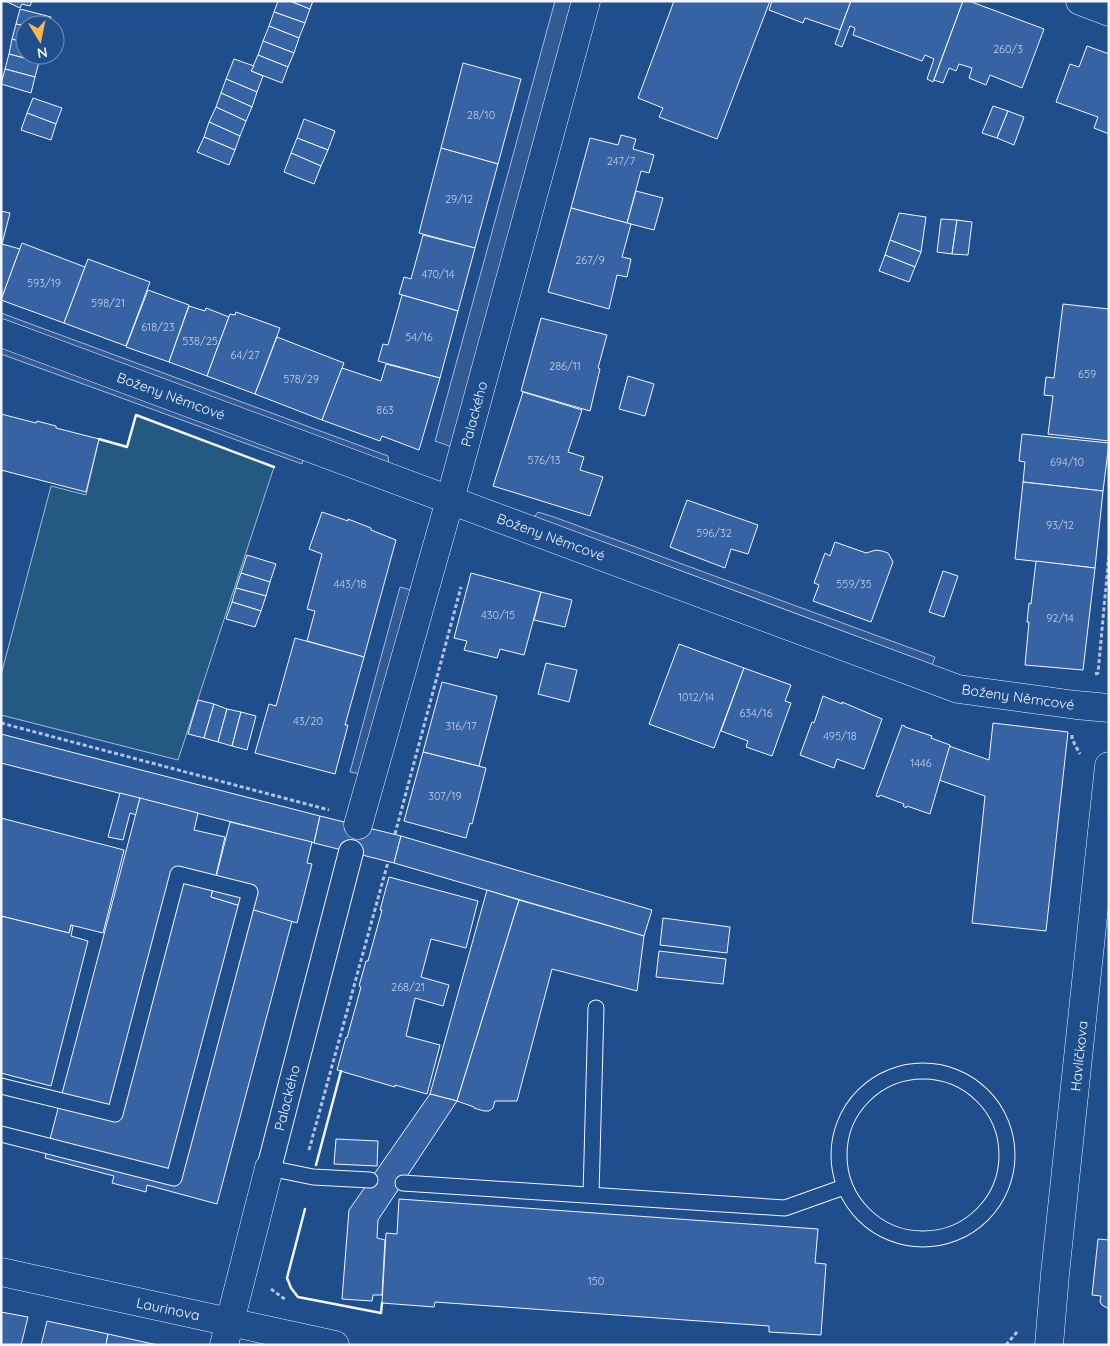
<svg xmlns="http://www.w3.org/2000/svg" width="1110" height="1346" font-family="Quicksand,sans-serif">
<rect width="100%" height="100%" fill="#1f4e8c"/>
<!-- green -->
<path fill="#245a82" stroke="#a8bbd7" d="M136,415l138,52 -96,293 -177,-45v-40l50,-189 35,9 13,-56 28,7z"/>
<!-- parking -->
<g fill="#305b95" stroke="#a8bbd7">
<path d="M555,1h29l-126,448 -23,-8z"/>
<path d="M1,313l387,143 1,12 -388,-145z"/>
<path d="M1,341l305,112 -4,11 -301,-110z"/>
<path d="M538,512l16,5 381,140 -4,11 -401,-150 5,-2z"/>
<path d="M400,587l22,6 -51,183 -21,-4z"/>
</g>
<!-- building -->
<g fill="#3563a3" stroke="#f2f6ff">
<path d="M5,1h27l-2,5 -8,-2 -2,4z"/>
<path d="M278,1h12l20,8 -5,14 -31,-11z"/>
<path d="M290,1h23l-3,8z"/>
<path d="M674,1h96l-53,138 -58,-22 4,-9 -25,-10z"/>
<path d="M772,1h79l-11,29 -35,-12 -2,5 -34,-13z"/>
<path d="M851,1h112l-30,81 -6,-3 7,-20 -9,-4 -3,6 -69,-26 2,-7 -5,-2 -8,21 -7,-3z"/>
<path d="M963,1h6l75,28 -22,59 -32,-13 -4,10 -17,-7 3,-10 -13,-4 -3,7 -7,-3 -6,15 -9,-3z"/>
<path d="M20,9l31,8 -2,8h-24v1l-9,-2z"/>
<path d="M274,12l31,11 -6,15 -30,-12z"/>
<path d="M16,24l9,2v17l-13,-4z"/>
<path d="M269,26l30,12 -5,15 -31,-12z"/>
<path d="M12,39l13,4v12h16l-2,7 -30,-8z"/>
<path d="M263,41l31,12 -6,14 -30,-12z"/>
<path d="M1087,46l22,8v80l-15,-6 4,-11 -42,-15 14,-38 9,3z"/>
<path d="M9,54l30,8 -4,15 -30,-8z"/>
<path d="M258,55l30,12 -6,16 -31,-12z"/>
<path d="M234,59l20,7 -3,5 12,5 -6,16 -31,-13z"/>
<path d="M463,63l58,16 -23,85 -57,-16z"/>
<path d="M5,69l30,8 -4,16 -30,-9z"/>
<path d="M226,79l31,13 -5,15 -31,-14z"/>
<path d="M221,93l31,14 -6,14 -30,-14z"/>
<path d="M33,98l29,10 -6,16 -29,-11z"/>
<path d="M993,106l15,5 -11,27 -15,-5z"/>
<path d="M216,107l30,14 -6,15 -31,-14z"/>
<path d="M1008,111l16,6 -10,28 -17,-7z"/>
<path d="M27,113l29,11 -5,16 -30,-10z"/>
<path d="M304,119l31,12 -7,19 -31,-12z"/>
<path d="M209,122l31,14 -5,14 -31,-13z"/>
<path d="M621,135l15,4 -3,10 21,6 -5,18 -8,-2 -14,52 -56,-15 19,-70 28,7z"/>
<path d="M204,137l31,13 -6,15 -32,-13z"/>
<path d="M297,138l31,12 -7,16 -30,-13z"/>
<path d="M441,148l57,16 -23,84 -56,-15z"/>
<path d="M291,153l30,13 -7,18 -30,-12z"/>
<path d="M636,191l27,7 -9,32 -27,-7z"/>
<path d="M571,208l60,16 -9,33 9,2 -4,18 -10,-2 -8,34 -61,-17z"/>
<path d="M1,211l9,2 -8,31 18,5 -19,51z"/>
<path d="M899,213l27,4 -5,35 -31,-12z"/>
<path d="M941,219l16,1 -5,34 -15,-2z"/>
<path d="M957,220l15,2 -4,33 -16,-1z"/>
<path d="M423,235l52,13 -17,63 -59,-17 5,-17 7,2z"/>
<path d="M890,240l31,12 -6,15 -30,-12z"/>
<path d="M22,243l63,24 -21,56 -63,-23z"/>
<path d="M885,255l30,12 -6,15 -30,-11z"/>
<path d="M88,259l62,23 -24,64 -62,-23z"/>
<path d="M148,290l41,15 -20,57 -43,-15z"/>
<path d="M402,295l56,16 -18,67 -62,-17 5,-17 5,1z"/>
<path d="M1063,304l46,5v132l-61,-7 5,-38 -9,-1 2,-18 8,1z"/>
<path d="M189,306l16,5 1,-3 23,9 -22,59 -38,-14z"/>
<path d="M236,312l44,16 -25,66 -48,-18 23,-62 5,1z"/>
<path d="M541,318l66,17 -9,33 2,1 -10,42 -69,-20z"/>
<path d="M277,337l67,26 -22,57 -67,-26z"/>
<path d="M386,364l54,14 -21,72 -37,-14 -2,5 -58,-21 20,-52 39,13z"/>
<path d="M628,376l26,8 -9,32 -26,-7z"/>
<path d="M523,392l59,18 -14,42 16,5 -4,13 23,7 -13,39 -97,-30z"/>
<path d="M1,414l35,9 1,-2 19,5v2l43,11 -13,53 -85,-22z"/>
<path d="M1022,434l87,9 -6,48 -80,-9 2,-20 -6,-1z"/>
<path d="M1023,482l80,9 -8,77 -80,-9z"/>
<path d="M687,500l71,25 -10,29 -17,-5 -6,19 -55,-21z"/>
<path d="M322,512l26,9v-2l23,9v2l25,10 -32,117 -57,-16 8,-30 -8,-2 15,-55 -13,-5z"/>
<path d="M835,542l31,11 10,-3 6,1 6,2 3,5 2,4 -22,60 -58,-21 6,-16 -5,-2 11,-30 5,3z"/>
<path d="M247,555l29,9 -6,18 -29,-9z"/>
<path d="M1036,561l59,7 -12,102 -58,-5 4,-43h-2l2,-19 2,1z"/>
<path d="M943,571l15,5 -14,41 -15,-5z"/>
<path d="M241,573l29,9 -4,14 -30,-8z"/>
<path d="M471,573l70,19 -17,63 -24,-6 -3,9 -33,-8 3,-9 -13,-3z"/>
<path d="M236,588l30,8 -5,15 -29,-9z"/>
<path d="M541,592l31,8 -7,27 -31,-7z"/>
<path d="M232,602l29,9 -6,16 -29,-8z"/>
<path d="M295,638l69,19 -19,68h3l-13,49 -80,-21 14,-49 7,2z"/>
<path d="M679,644l65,24 -30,80 -65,-24z"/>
<path d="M546,663l31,7 -8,32 -31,-8z"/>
<path d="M744,668l47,17 -6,16 6,2 -19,53 -26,-9 2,-6 -27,-10z"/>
<path d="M442,682l55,14 -18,70 -56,-14z"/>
<path d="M823,696l19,8v-2l40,17 -18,50 -27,-10 -3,9 -34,-13 12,-33 2,1z"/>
<path d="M198,700l16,4 -10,34 -16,-4z"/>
<path d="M214,704l13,5 -9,33 -14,-4z"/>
<path d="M227,709l14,3 -9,34 -14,-4z"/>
<path d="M241,712l15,4 -9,34 -15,-4z"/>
<path d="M993,723l75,9 -22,199 -74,-8 13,-127 -46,-16 10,-34 40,14z"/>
<path d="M902,725l3,1v1l27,9 -1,2 19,7 -20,69 -23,-8 -1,2 -3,-2 1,-2 -24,-9 -1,2 -3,-1z"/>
<path d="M1,734l319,82 -6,27 -313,-80z"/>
<path d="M423,752l63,16 -14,56 -2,-1 -4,15 -62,-17z"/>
<path d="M120,793l20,5 -4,17 -6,-2 -7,27 -15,-3z"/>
<path d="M140,798l58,15 -4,17 31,7 -14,60 81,24 -75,283 -70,-19 -1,7 -34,-9 2,-7 -69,-18z"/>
<path d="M320,816l81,20 -7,27 -80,-20z"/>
<path d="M1,818l123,32 -21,83 -32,-8 -2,8 -68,-17z"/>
<path d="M230,822l82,20 -5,21 5,1 -15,59 -86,-26z"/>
<path d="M401,836l251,74 -8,26 -250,-73z"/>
<path d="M389,877l89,24 -12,47 -35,-9 -10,38 28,8 -6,21 -28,-8 -9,38 34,9 -13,49 -32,-9v2l-58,-17 9,-33 1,1 14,-51 -2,-1 7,-25h2l14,-51h-2z"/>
<path d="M487,890l32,10 -62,201 -27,-7z"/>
<path d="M519,900l125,36 -7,55 -85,-22 -35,132h-22l-2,7 -4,3h-5l-10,-3v-1l-17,-6z"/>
<path d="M1,916l68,17 2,-8 2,1 -2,10 17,5 -37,145 -50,-13z"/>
<path d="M663,918l67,9 -3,26 -67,-8z"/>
<path d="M659,951l67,8 -3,25 -67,-7z"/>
<path d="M430,1094l27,7 -79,119 -1,18 8,2 -3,55h-9l-1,6 -30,-2 7,-89z"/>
<path d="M336,1139l42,2 -1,25 -43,-2z"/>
<path d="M399,1199l419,30 -3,34 11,1 -5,71 -52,-3v-6l-334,-24 -1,5 -52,-4 4,-70 11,1z"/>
<path d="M1098,1239l11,1v69l-7,-4 -2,-3 1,-6 -9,-1z"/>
<path d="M1,1312l27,5 -7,28h-20z"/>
<path d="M47,1321l61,13 -2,11h-65z"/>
<path d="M108,1334l45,10 7,1h-54z"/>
</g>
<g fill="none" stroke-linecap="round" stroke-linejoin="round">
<!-- service casing -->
<g stroke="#f2f6ff" stroke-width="17">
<g id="service">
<circle cx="923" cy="1155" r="84"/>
<path d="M1,1086l114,28 63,-240 72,18 -76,286 -173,-44"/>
<path d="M269,1168l44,9 57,3"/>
<path d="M403,1183l382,25 59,-21"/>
<path d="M591,1195l5,-187"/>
</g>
</g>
<!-- pedestrian casing -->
<g stroke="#f2f6ff" stroke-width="26">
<path id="pedestrian" d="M269,1168l82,-316"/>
</g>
<!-- minor casing -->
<g stroke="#f2f6ff" stroke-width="29">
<g id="minor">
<path d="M1080,1l29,11"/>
<path d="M1,333l957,356 118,16 33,3"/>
<path d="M358,825l92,-325 136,-499"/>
<path d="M1,1272l334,73"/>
<path d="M224,1345l45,-177"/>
<path d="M1049,1345l6,-71 54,-508"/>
</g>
</g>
<!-- path -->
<g stroke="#b3c4dc" stroke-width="3" stroke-dasharray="4 2.5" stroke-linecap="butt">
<path d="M1095,674l3,-1 11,-119"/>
<path d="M1,723l328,87"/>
<path d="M1072,735v4l8,15"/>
<path d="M395,834l66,-247"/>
<path d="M309,1150l79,-288"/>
<path d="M271,1289l15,11"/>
<path d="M1006,1345l11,-13"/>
</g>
<!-- service -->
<use href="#service" stroke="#1f4e8c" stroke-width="15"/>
<!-- pedestrian -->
<use href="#pedestrian" stroke="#1f4e8c" stroke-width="24"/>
<!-- minor -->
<use href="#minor" stroke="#1f4e8c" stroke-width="28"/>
<!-- wall -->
<g stroke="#f2f6ff" stroke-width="2.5">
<path d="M99,439l28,8 9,-32 138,52"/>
<path d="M316,1165l25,-94"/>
<path d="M305,1209l-18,69 4,10 7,9 83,16 1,-10"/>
</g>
</g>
<g text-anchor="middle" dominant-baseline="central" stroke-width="4" stroke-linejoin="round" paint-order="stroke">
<!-- number labels -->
<g font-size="11" fill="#c3d1e8">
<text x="1008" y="49">260/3</text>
<text x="481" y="115">28/10</text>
<text x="621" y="161">247/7</text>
<text x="459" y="199">29/12</text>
<text x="590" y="260">267/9</text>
<text x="438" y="274">470/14</text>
<text x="44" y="283">593/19</text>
<text x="108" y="303">598/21</text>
<text x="158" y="327">618/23</text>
<text x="419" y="337">54/16</text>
<text x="200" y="341">538/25</text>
<text x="245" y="355">64/27</text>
<text x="565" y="366">286/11</text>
<text x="1087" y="374">659</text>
<text x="301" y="379">578/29</text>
<text x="385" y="410">863</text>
<text x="544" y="460">576/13</text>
<text x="1067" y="462">694/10</text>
<text x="1060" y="525">93/12</text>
<text x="714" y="533">596/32</text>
<text x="350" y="584">443/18</text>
<text x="854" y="584">559/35</text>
<text x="498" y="615">430/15</text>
<text x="1060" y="618">92/14</text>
<text x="696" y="697">1012/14</text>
<text x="756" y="713">634/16</text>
<text x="308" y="721">43/20</text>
<text x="461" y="726">316/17</text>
<text x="840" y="736">495/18</text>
<text x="921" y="763">1446</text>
<text x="445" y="796">307/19</text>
<text x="408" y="987">268/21</text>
<text x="596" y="1281">150</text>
</g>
<!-- street labels -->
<g font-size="14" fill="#f2f6ff" stroke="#1f4e8c">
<text transform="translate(171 396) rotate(20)">Boženy Němcové</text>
<text transform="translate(474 414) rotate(-75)">Palackého</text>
<text transform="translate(551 537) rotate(20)">Boženy Němcové</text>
<text transform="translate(1018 697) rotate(8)">Boženy Němcové</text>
<text transform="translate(1079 1056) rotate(-84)">Havlíčkova</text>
<text transform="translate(287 1098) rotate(-76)">Palackého</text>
<text transform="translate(168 1309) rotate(12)">Laurinova</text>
</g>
</g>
<!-- border -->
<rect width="1110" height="1346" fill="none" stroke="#f2f6ff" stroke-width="5"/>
<!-- north arrow -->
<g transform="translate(40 40) rotate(170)"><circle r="24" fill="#1f4e8c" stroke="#7391ba"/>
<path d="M0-4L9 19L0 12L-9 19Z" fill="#ffb74d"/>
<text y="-8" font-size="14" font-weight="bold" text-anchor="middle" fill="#f2f6ff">N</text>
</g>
</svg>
